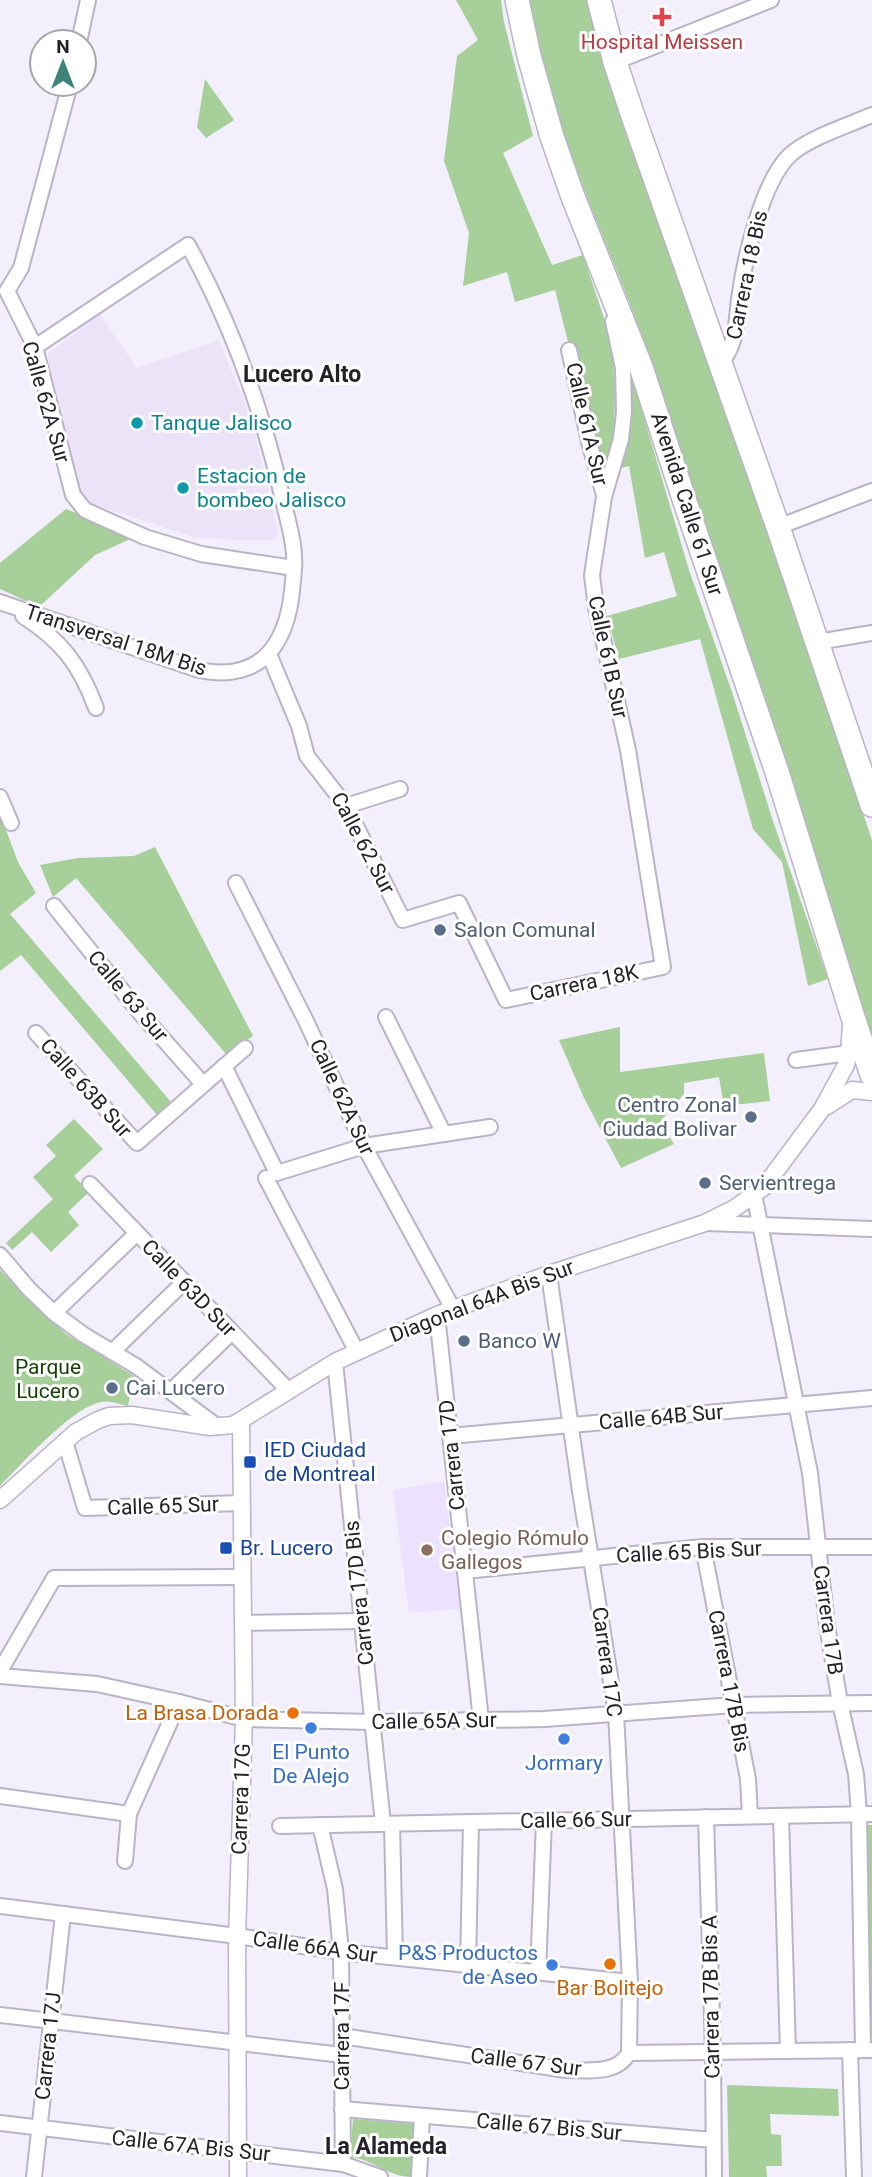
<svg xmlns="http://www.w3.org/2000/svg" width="872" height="2177" font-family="Roboto,sans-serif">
<rect width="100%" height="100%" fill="#f4effd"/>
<!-- built -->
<path fill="#ece1fe" d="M444,1481l16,128 -51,4 -16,-123z"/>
<!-- industrial -->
<path fill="#ece3f9" d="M100,314l37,54 82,-28 34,84 25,108 -1,6 -4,2h-39l-40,-3 -112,-36 -11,-14 -24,-133z"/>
<!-- green -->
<g fill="#a6cf99">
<path d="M456,0h45l3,22 29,114 -30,17 49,112 31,-10 21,63 9,39 2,35 -1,42 -12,44 -47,-188 -40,12 -8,-30 -44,14 6,-53 -25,-72 13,-105 21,-16z"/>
<path d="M528,0h61l11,56 144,405 128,379v198c-72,-229 -147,-457 -224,-685 -28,-81 -66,-159 -91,-241 -12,-37 -20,-74 -29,-112z"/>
<path d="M205,79l29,41 -28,18 -9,-11z"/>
<path d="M626,357l63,213 43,122 42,132 54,155 -20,7 -26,-124 -29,-33 -53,-190 -81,20 -12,-43 70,-20 -13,-44 -19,6 -16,-92 -8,2 6,-27z"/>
<path d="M66,509l71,27 -42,19 -56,52 -39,-18v-26z"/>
<path d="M0,814l18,48 18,31 -26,21 161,188 -14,13 -136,-160 -21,16z"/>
<path d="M155,847l98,189 -27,18 -150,-176 -23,19 -13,-32 38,-7 56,-2z"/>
<path d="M620,1027v45l144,-19 6,48 -46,5 -5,-29 -35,6v11l-24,28 14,22 -53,24 -37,-70 -25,-58z"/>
<path d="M74,1119l29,30 -29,27 15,16 -21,20 11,13 -28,27 -19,-20 -20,18 -6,-7 47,-44 -20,-22 23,-21 -10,-11z"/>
<path d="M0,1270l38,39 28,25 68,42 -6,30c-8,-2 -19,-6 -27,-4 -30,6 -78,61 -101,84z"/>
<path d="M867,1825h5v211h-2z"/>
<path d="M727,2085l111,4 1,27 -69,-2 1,20 10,1 1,31h-16l1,11h-38z"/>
<path d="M353,2119l63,5 -4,53c-24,0 -39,-18 -62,-20z"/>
</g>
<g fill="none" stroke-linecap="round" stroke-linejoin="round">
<!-- minor casing -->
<g stroke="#bbb3c8" stroke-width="18">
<g id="minor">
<path d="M79,42l9,-42"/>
<path d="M615,62l156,-62"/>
<path d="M70,84l-49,184 -14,23 28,56 38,148 12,15 60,27 56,17 93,14"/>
<path d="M569,350l21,96 14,49"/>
<path d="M720,364c17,-19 16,-41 19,-65 5,-38 23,-118 51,-144 18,-17 59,-30 82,-40"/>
<path d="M778,527l94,-36"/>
<path d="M0,602l199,68c29,6 58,2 76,-25 15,-23 17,-49 19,-76 2,-23 -6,-47 -11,-69 -20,-88 -51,-175 -95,-255l-153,102"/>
<path d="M23,616c39,25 57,49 73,92"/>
<path d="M818,642l54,-9"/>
<path d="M269,654l30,72 8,30 39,50 57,114 56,-17 47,97 157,-33 -35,-217 -32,-142 -4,-33 12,-78 17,-58 3,-27 -1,-44 -10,-47"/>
<path d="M0,797l11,26"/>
<path d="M346,806l54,-17"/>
<path d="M236,883l70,138 58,125 89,163"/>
<path d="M54,906l87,108 62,70"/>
<path d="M386,1017l58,117"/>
<path d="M36,1033l101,110 108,-95"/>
<path d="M796,1060l53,-7"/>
<path d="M224,1066l53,107 87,-27 126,-19"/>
<path d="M266,1178l90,172"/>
<path d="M90,1184l199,207"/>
<path d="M754,1194l56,279 17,152 13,78 16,71 3,40 4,236"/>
<path d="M706,1223l166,6"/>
<path d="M0,1255l29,34 25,24 30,22 52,31 82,61"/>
<path d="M549,1274l31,217 36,222 14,269 -1,71"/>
<path d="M54,1313l83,-80"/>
<path d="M437,1315l44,405"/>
<path d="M112,1352l72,-70"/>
<path d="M335,1362l48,462"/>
<path d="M171,1391l61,-59"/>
<path d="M450,1436l422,-38"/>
<path d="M65,1441l20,67 157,-5"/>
<path d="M703,1547l45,232 2,37"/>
<path d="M465,1571l238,-24h169"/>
<path d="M243,1623l119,-2"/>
<path d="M0,1671l54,-93 188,-1"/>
<path d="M0,1676l97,8 82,18 65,17 128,3 173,-3 189,-14 138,-2"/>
<path d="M0,1796l129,18"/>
<path d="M781,1816l7,235"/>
<path d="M706,1817l7,235 1,125"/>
<path d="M392,1824l3,133"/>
<path d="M320,1825l15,64 6,63 2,212"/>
<path d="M280,1826l592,-12"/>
<path d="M125,1861l4,-47 50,-112"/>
<path d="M0,1906l237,30 104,16 289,30"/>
<path d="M468,1965l3,-143"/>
<path d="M538,1972l6,-151"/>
<path d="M0,2015l342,40"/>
<path d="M342,2036l224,34c23,0 50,5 63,-17l241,-3"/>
<path d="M850,2050l4,127"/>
<path d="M342,2109l371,31"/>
<path d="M0,2123l343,41 37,13"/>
<path d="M34,2177l29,-263"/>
<path d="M419,2177l3,-61"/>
</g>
</g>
<!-- tertiary casing -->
<g stroke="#bbb3c8" stroke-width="19">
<g id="tertiary">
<path d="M827,1106l25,-16 20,2"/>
<path d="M0,1500l76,-68 22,-12 11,-4 23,-1 78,12 23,-2 102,-63 102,-47 112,-41 156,-51 30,-15 29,-21 58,-78 24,-44 3,-12 2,-28"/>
<path d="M238,2177l-1,-241 7,-217 -3,-298"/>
</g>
</g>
<!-- trunk casing -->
<g stroke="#bbb3c8" stroke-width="26">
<g id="trunk">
<path d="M517,0l12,56 23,81 21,60 68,170 43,132 93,273 74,239 21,64"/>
<path d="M599,0l16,62 18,54 145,411 94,278"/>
</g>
</g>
<!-- minor -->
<use href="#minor" stroke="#fff" stroke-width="14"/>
<!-- tertiary -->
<use href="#tertiary" stroke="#fff" stroke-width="16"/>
<!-- trunk -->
<use href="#trunk" stroke="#fff" stroke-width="23"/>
</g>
<!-- markers -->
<path fill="#e0444e" stroke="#fff" stroke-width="2.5" d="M658.5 6.5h7v7h7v7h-7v7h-7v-7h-7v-7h7z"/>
<g fill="#0f9aa8" stroke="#fff" stroke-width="2.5">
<circle cx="137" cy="423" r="7"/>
<circle cx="183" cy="488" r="7"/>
</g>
<g fill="#5c6f8a" stroke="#fff" stroke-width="2.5">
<circle cx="440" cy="930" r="7"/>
<circle cx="751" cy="1117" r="7"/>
<circle cx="705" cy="1183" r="7"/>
<circle cx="464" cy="1341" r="7"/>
<circle cx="112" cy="1388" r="7"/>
</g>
<g fill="#1a4fb4" stroke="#fff" stroke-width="2.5">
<rect x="243" y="1455" width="14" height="14" rx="3.5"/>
<rect x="219" y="1541" width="14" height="14" rx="3.5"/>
</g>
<circle fill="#8d6e63" stroke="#fff" stroke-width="2.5" cx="427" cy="1550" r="7"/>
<g fill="#e8710a" stroke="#fff" stroke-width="2.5">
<circle cx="293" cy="1713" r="7"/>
<circle cx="610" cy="1964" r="7"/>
</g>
<g fill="#3f7fe0" stroke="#fff" stroke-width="2.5">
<circle cx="311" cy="1728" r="7"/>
<circle cx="564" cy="1739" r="7"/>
<circle cx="552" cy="1965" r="7"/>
</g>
<g text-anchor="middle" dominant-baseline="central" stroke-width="6" stroke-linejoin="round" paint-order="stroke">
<!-- health labels -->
<g font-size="21" fill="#be3a42" stroke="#fff">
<text x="662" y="42">Hospital Meissen</text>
</g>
<!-- street labels -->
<g font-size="21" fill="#242129" stroke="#fff">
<text transform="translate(747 275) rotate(-78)">Carrera 18 Bis</text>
<text transform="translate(46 402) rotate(74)">Calle 62A Sur</text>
<text transform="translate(587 424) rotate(77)">Calle 61A Sur</text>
<text transform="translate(687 504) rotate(72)">Avenida Calle 61 Sur</text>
<text transform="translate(116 640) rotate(18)">Transversal 18M Bis</text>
<text transform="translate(608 657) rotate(78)">Calle 61B Sur</text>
<text transform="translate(363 843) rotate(62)">Calle 62 Sur</text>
<text transform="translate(584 983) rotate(-12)">Carrera 18K</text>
<text transform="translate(128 996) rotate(50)">Calle 63 Sur</text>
<text transform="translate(86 1088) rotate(48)">Calle 63B Sur</text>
<text transform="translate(342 1097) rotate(65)">Calle 62A Sur</text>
<text transform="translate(189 1288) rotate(46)">Calle 63D Sur</text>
<text transform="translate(482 1301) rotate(-21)">Diagonal 64A Bis Sur</text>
<text transform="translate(661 1417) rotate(-5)">Calle 64B Sur</text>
<text transform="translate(452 1455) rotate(-96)">Carrera 17D</text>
<text transform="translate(163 1506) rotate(-2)">Calle 65 Sur</text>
<text transform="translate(689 1552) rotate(-3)">Calle 65 Bis Sur</text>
<text transform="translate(359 1593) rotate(-96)">Carrera 17D Bis</text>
<text transform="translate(828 1620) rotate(82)">Carrera 17B</text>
<text transform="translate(607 1662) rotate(82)">Carrera 17C</text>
<text transform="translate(729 1681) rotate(79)">Carrera 17B Bis</text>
<text transform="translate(434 1721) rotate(-1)">Calle 65A Sur</text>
<text transform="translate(241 1799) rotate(-88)">Carrera 17G</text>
<text transform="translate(576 1820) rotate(-1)">Calle 66 Sur</text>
<text transform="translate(315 1947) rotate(8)">Calle 66A Sur</text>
<text transform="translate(711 1997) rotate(-91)">Carrera 17B Bis A</text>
<text transform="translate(342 2036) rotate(-90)">Carrera 17F</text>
<text transform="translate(48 2046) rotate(-84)">Carrera 17J</text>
<text transform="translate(526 2062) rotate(7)">Calle 67 Sur</text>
<text transform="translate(549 2127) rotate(5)">Calle 67 Bis Sur</text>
<text transform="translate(191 2146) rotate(6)">Calle 67A Bis Sur</text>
</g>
<!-- culture labels -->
<g font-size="21" fill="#0d838f" stroke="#fff" text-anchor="start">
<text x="151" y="423">Tanque Jalisco</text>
<text x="197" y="476">Estacion de<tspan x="197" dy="24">bombeo Jalisco</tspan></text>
</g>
<!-- service labels -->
<g font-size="21" fill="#4e5e75" stroke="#fff" text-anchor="start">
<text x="454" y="930">Salon Comunal</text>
<text x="737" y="1105" text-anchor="end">Centro Zonal<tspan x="737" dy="24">Ciudad Bolivar</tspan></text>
<text x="719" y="1183">Servientrega</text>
<text x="478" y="1341">Banco W</text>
<text x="126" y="1388">Cai Lucero</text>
</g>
<!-- park labels -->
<g font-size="21" fill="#183f05" stroke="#fff">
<text x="48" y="1367">Parque<tspan x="48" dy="24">Lucero</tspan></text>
</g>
<!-- transit labels -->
<g font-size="21" fill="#164399" stroke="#fff" text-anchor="start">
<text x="264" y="1450">IED Ciudad<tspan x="264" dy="24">de Montreal</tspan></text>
<text x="240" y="1548">Br. Lucero</text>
</g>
<!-- education labels -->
<g font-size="21" fill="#785e54" stroke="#fff" text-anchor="start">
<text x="441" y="1538">Colegio Rómulo<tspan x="441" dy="24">Gallegos</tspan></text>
</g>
<!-- food labels -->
<g font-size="21" fill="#c56008" stroke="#fff" text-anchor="end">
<text x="279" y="1713">La Brasa Dorada</text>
<text x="610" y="1988" text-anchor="middle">Bar Bolitejo</text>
</g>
<!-- shop labels -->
<g font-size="21" fill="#366cbe" stroke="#fff">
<text x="311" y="1752">El Punto<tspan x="311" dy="24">De Alejo</tspan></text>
<text x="564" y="1763">Jormary</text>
<text x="538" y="1953" text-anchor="end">P&amp;S Productos<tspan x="538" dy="24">de Aseo</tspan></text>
</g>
<!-- neighbourhood labels -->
<g font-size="23" font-weight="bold" fill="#242129" stroke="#fff">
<text x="302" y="374">Lucero Alto</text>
<text x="386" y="2146">La Alameda</text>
</g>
</g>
<!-- north arrow -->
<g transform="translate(63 63)"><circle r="33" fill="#ffffff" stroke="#a7a6a9" stroke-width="2"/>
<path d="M0-5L12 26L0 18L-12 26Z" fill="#3e837a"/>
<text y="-10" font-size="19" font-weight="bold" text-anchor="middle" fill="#242129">N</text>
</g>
</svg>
